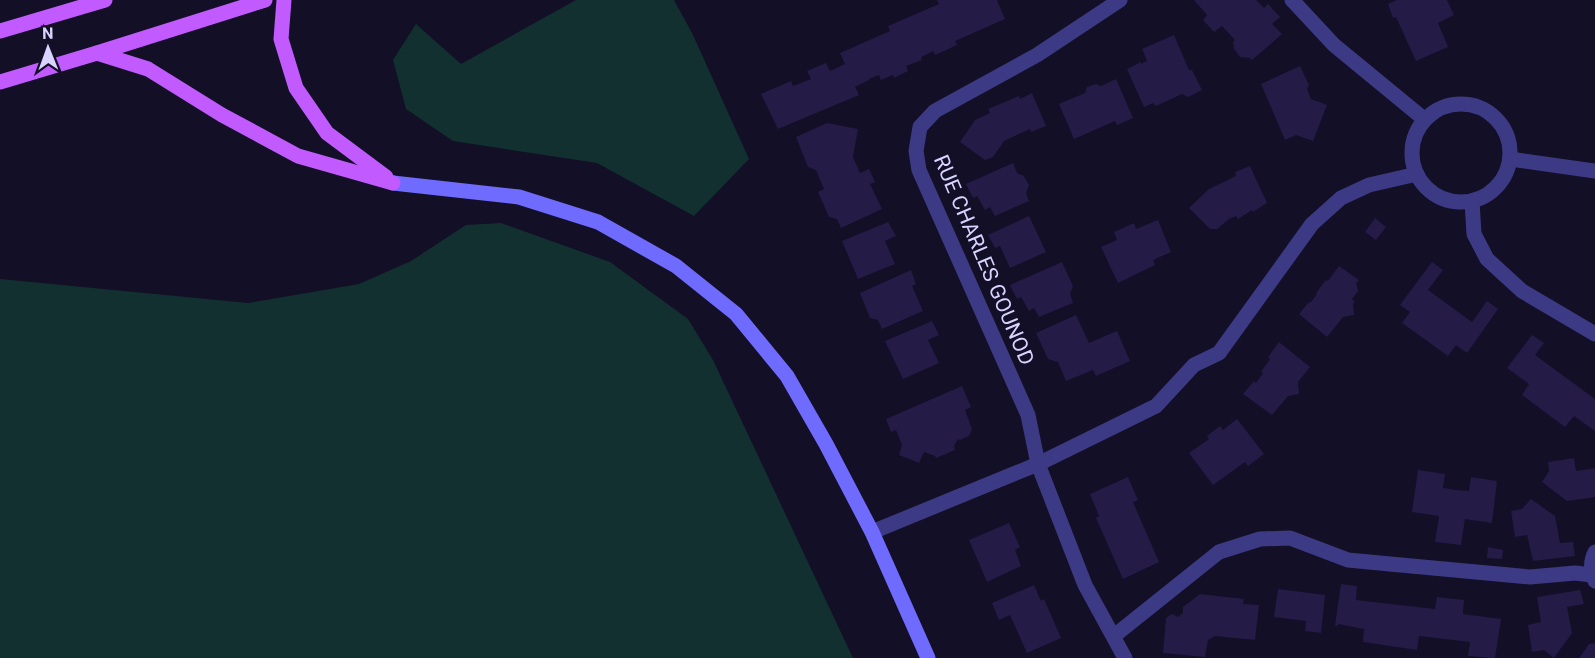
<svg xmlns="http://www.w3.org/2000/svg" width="1595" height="658" font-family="Roboto,sans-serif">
<rect width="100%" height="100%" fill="#130f26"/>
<!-- green -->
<g fill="#12302f">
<path d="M576,0h98l19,35 56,124 -55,57 -97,-53 -144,-22 -47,-32 -13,-49 23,-36 45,40z"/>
<path d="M501,223l109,39 78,57 25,41 140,298h-853v-379l248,24 111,-19 52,-23 55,-36z"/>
</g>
<!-- building -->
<g fill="#241b47">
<path d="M937,0h60l8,19 -50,22 2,4 -22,10 -2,-4 -12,6 1,3 -16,6 2,5 -14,7 -1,-3 -12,5 -2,-5 -10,4v1l-14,7 4,8 -81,34 -17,-35 30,-13 2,5 18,-7 -4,-8 19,-8 4,8 15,-7 -5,-11 50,-22 -2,-5 51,-22z"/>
<path d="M1194,0h62l8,8 4,-4 12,13 -8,7 10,10 -30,26 -2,-2 -10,-1 -6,-8 -1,-7 2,-2 -13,-14 -8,6 -11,-12 4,-5z"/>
<path d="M1397,0h50l7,15 -16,8 10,24 -32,14 -20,-44 -3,1 -5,-14z"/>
<path d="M1174,35l15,35h3l10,20 -14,7 -6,-3 -26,12 -3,-3 -9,4 -17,-38 14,-7v2l6,-3 -5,-12z"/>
<path d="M1300,66l9,19 -2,4 4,10 16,6 -14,36 -17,-6 -11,5 -24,-56z"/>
<path d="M1116,79l17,39 -16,7 -2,-4 -41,18 -15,-35 26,-11 2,-6 9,-3 5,2z"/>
<path d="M1032,93l14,33 -15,6 -1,-3 -26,12 -11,16 -8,3 -25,-18 15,-22 15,-7 -2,-4 31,-13 1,3z"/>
<path d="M827,123l31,6 -5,28 7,16 9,-4 6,13 -5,2 12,25 -41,19 -4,-9 -8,-2 -11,-25 6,-3 -8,-19 -8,-3 -12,-30z"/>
<path d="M1013,163l4,10 7,3 5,9 -3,8 3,8 -34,15 -5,-9 -5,3 -8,-14 -4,2 -7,-14z"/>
<path d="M1250,166l17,37 -14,9 -1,-2 -14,9 -2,-3 -7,3 -12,10h-7l-21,-21 20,-19 27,-13 -1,-4z"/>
<path d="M1029,216l17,36 -36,16 -10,-22 -5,2 -7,-13z"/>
<path d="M1375,218l11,9 -10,13 -11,-8z"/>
<path d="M1158,220l13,32 -18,8 2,5 -37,18 -17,-36 16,-7 -3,-8 20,-9 2,6z"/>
<path d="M888,222l8,14 -11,5 10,23 -37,15 -16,-38z"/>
<path d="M1062,262l11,24 -3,8 3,9 -34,14 -5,-9 -5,3 -8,-14 -4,2 -7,-14z"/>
<path d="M1432,262l11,8 -15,20 44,32 15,-21 11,8 -31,44 -11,-8 -8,11 -46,-33 8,-11 -10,-7z"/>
<path d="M1339,266l20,14 -3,3 2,8 -6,8 3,3 -2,2 1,11 -11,2 -16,20 -28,-23 9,-11 3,-1 6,-8 -1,-1 10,-13 2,1z"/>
<path d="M911,270l5,14 -4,2 11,25 -41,18 -4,-9 -8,-2 -10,-25z"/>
<path d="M1076,315l13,28 28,-12 13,30 -34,15 -3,-6 -27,11 -8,-19 -10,-3 -12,-26z"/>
<path d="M932,321l7,14 -11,5 11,23 -36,16 -18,-38z"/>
<path d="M1532,335l12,8 -9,12 60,44v32l-21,-15 -9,11 -43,-32 7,-11 -22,-16z"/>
<path d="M1279,342l31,25 -12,15 1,12 -11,2 -16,19 -29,-21 11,-13 2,2 7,-10 -2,-1 9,-13 -2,-2z"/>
<path d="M962,386l9,21 -6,3 7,19 -3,7 -9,4 -2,-1 -4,7 1,4 -19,8 -1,-2 -11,-4 -5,11 -20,-8 3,-10 -6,-15 -5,2 -5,-13z"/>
<path d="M1237,419l27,35 -16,12 -3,-4 -32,23 -24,-32 20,-14 -2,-3 13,-10 3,4z"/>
<path d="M1574,458l2,13 19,-3v29l-28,4 -25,-19 7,-11 -1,-9z"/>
<path d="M1418,470l27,4 -2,14 13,2 13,1 2,-14 26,4 -5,42 -27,-4 -4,26 -26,-3 4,-26 -27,-4z"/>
<path d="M1128,477l10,23 -5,2 26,60 -36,17 -27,-61 3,-2 -9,-22z"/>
<path d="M1531,499l24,17 5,27 13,-1 2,14 -42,5 -6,-26 -12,2 -4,-26 11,-2z"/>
<path d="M1009,523l11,24 -5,3 6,16 -34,16 -18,-42z"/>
<path d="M1488,547l15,3 -1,9 -15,-1z"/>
<path d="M1341,584l16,2 -1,14 79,9 2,-12 27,3 -1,14 38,5 -6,39 -27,-2 2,-14 -51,-6 -2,14 -54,-8 1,-13 -26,-5v2l-3,-1z"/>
<path d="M1034,585l7,16 3,-2 17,39 -34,15 -17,-38 -11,5 -7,-17z"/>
<path d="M1278,589l47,6 -4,38 -16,-2 1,-10 -32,-4z"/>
<path d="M1580,590l4,14 -17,3 5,26 -18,25 -10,-8 -12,2 -4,-27 13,-3 -4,-25z"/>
<path d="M1200,594l44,5 -1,5 16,1 -4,35 -40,-4 -7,4 -3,17 -42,-4 3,-35 6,-4 6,3 5,-4v-6z"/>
<path d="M1595,643v15h-16l10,-14z"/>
</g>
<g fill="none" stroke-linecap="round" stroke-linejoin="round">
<!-- street -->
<g stroke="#3d3a85" stroke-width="15">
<path d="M1120,0l-83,55 -102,56 -15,16 -4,24 3,19 109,245 10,49 47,121 40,73"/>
<path d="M1292,0l42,45 90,74"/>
<circle cx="1461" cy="153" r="49"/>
<path d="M1510,159l85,12"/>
<path d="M1472,201l2,33 13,25 35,32 73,43"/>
<path d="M872,532l166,-68 118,-58 38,-41 25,-12 93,-129 29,-26 28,-13 48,-11"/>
<path d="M1595,552c-5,10 -4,20 0,29"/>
<path d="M1114,636l105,-84 41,-13 30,-1 58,22 42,4 140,13 45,-4 17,2"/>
</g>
<!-- secondary -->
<path stroke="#6f6bff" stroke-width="15" d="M393,183l126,14 79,25 78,44 60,48 51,62 39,68 46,88 56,126"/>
<!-- primary -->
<g stroke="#c25bff" stroke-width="15">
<path d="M284,0l-3,39 15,49 31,45 59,44"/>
<path d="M0,31l105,-31"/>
<path d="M97,53l51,16 74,46 76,41 95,27"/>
<path d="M0,82l97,-29 168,-53"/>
</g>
</g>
<g text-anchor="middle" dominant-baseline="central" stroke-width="5" stroke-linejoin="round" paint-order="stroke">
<!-- street labels -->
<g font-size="21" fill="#d9d4ff" stroke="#130f26">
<text transform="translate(984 260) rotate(67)">RUE CHARLES GOUNOD</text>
</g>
</g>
<!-- north arrow -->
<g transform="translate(48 48) rotate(359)" stroke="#130f26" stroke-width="4.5" paint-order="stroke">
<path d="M0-4.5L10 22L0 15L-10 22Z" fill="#d9d4ff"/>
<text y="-9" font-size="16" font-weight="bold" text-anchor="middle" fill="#d9d4ff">N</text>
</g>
</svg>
